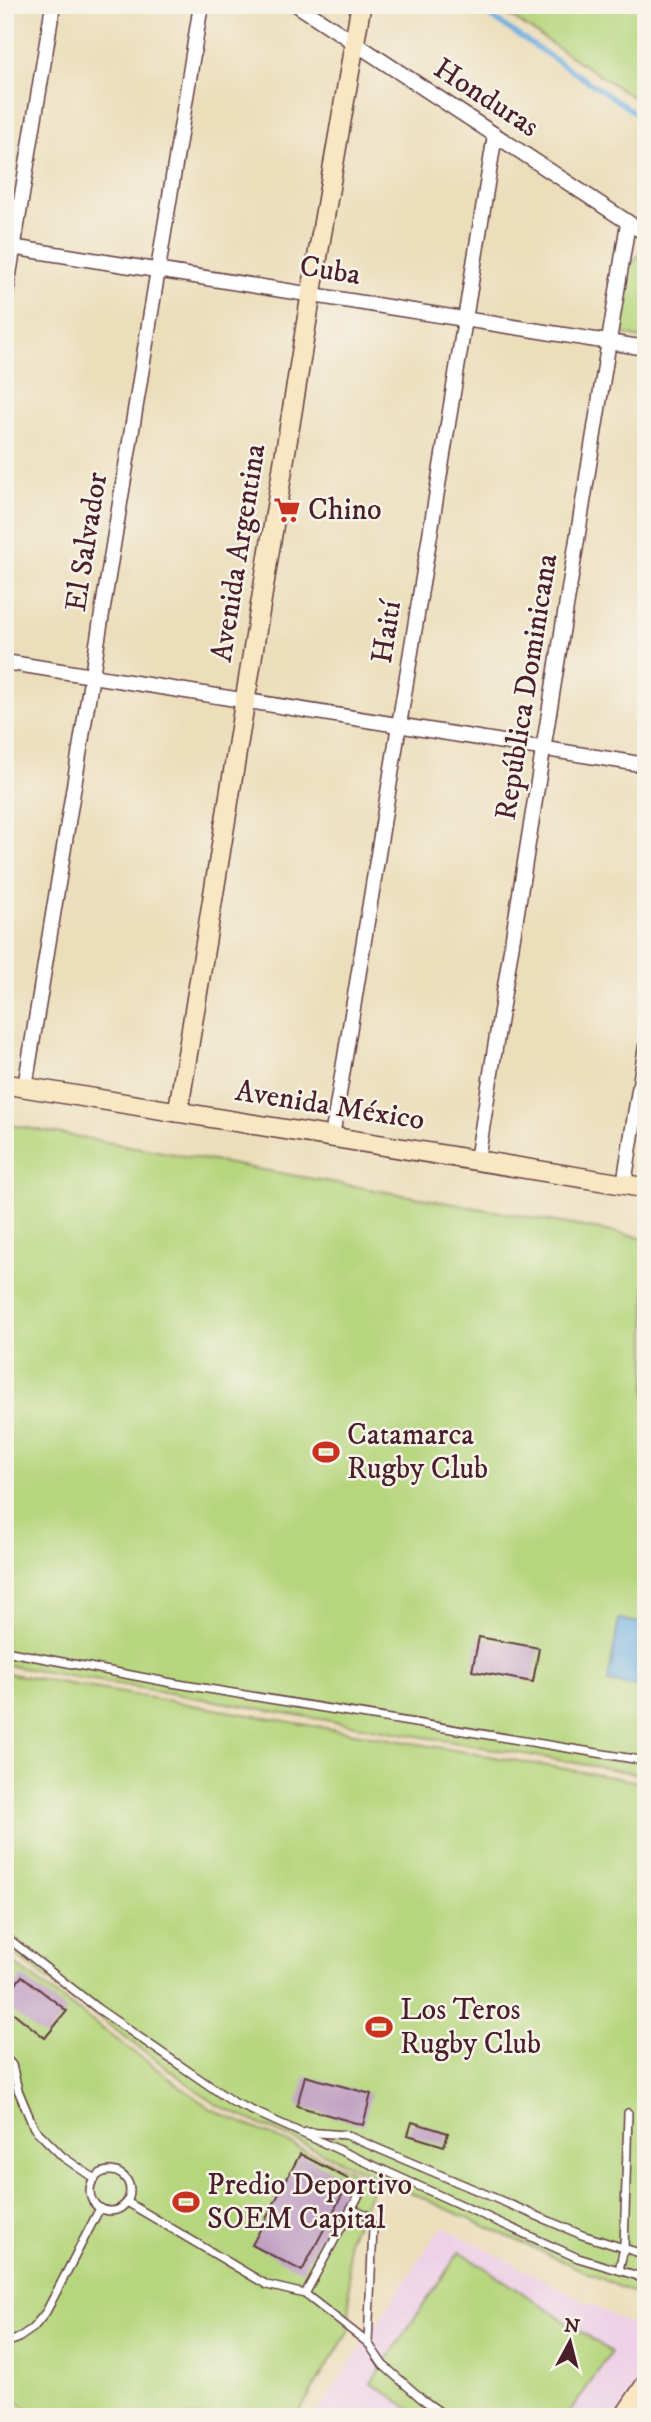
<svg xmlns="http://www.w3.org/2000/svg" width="651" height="2422" font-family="'IM FELL DW Pica',serif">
<rect width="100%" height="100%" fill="#f7f3e8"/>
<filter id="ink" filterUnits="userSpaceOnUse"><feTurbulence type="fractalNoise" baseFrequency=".0143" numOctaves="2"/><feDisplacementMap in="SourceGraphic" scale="14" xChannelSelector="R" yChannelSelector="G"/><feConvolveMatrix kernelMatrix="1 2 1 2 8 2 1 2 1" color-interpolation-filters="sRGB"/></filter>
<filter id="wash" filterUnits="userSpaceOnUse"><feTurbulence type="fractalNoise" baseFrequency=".00686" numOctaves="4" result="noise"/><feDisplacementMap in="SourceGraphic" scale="28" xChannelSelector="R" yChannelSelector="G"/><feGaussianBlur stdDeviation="1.57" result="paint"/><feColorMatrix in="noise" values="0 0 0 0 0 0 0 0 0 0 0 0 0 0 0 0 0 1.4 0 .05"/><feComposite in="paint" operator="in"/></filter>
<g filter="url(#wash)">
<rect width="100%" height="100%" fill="#ecdebb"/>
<!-- built -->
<path fill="#eed0e7" d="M442,2226l204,107v84h-332z"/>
<!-- green -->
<g fill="#b6d67d" stroke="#807a54" stroke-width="2">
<path d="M493,5h153v101z"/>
<path d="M641,254h5v86l-21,-6 -5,-8 9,-61z"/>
<path d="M5,1124l641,114v537l-641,-110z"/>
<path d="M5,1673l641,110v516l-429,-194 -212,-157z"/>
<path d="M5,1957l206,152 165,73 -28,58 2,89 -54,88h-254l-28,-17 -9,-179z"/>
<path d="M460,2251l151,101 -44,65h-145l-51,-34z"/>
</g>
<!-- water -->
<path fill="#6eafe2" stroke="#5c6786" stroke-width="2" d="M619,1619l27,5v19l-8,44 -30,-5z"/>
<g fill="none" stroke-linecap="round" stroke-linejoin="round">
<!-- stream -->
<path stroke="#6eafe2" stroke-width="5" d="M473,5l173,115"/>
</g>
<g id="blocks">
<!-- building -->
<g fill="#c09fc3">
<path d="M479,1637l60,11 -6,34 -61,-11z"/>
<path d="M22,1976l45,35 -22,27 -40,-32v-9z"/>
<path d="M305,2076l66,18 -8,31 -66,-19z"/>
<path d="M412,2122l36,11 -4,13 -36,-11z"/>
<path d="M300,2154l50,26 -48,91 -50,-26z"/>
</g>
</g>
</g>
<g filter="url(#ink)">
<use href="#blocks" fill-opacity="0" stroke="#623c41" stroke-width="2"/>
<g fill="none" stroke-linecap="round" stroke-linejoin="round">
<!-- lane casing -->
<g stroke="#623c41" stroke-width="10">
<g id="lane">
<path d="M5,1651l167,32 474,78"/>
<path d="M5,1936l92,72 136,94 345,156 57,17 11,6"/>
<path d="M5,2057l7,8 6,25 16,38 29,29 32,22"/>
<path d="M306,2132l40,3 236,100 64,20"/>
<circle cx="110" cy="2191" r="20"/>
<path d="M127,2202l140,83 38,9 63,49 15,22 39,34 25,18"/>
<path d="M351,2208l16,7 6,13 -5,115"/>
<path d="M619,2270l5,-22 4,-135"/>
<path d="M305,2294l55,-101"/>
<path d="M5,2343l12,-4 16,-11 13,-16 54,-104"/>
</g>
</g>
<!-- street casing -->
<g stroke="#623c41" stroke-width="17">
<g id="street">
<path d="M297,5l349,229"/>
<path d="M5,246l641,102"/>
<path d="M5,299l48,-294"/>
<path d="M5,662l641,103"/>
<path d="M25,1087l176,-1082"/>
<path d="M332,1137l163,-1002"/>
<path d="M477,1160l151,-937"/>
<path d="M624,1184l22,-138"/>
</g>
</g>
<!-- secondary casing -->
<g stroke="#623c41" stroke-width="22">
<g id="secondary">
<path d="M5,1084l641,104"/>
<path d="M178,1112l133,-817 50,-290"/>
<path d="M624,2417l22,-33"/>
</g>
</g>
<!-- lane -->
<use href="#lane" stroke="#fff" stroke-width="7"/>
<!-- street -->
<use href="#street" stroke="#fff" stroke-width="14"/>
<!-- secondary -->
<use href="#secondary" stroke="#f9e7c3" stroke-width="19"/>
</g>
</g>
<!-- icons -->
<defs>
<g id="supermarket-bare" transform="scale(2.1)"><path d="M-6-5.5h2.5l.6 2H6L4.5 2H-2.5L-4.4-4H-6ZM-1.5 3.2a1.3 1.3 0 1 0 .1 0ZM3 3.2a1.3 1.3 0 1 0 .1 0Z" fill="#c8321e" stroke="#f7f3e8" stroke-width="2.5" paint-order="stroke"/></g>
<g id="stadium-bare" transform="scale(2.1)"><path d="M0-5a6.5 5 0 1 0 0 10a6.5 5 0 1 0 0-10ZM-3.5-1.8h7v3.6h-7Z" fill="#c8321e" stroke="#f7f3e8" stroke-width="2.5" paint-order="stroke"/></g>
</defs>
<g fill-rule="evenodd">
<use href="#supermarket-bare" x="287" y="510"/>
<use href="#stadium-bare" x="326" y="1452"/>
<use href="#stadium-bare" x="379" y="2027"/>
<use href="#stadium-bare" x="186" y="2202"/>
</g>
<g text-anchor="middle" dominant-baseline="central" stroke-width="5" stroke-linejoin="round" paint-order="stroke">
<!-- street labels -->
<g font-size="30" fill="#4a1f2b" stroke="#f7f3e8">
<text transform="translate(486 98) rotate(33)">Honduras</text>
<text transform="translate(330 271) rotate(9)">Cuba</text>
<text transform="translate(87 542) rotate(-81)">El Salvador</text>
<text transform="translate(239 553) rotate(-81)">Avenida Argentina</text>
<text transform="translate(387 632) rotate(-81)">Haití</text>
<text transform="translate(527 687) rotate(-81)">República Dominicana</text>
<text transform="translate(330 1106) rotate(9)">Avenida México</text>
</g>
<!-- poi labels -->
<g font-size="30" fill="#4a1f2b" stroke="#f7f3e8" text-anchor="start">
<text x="308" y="510">Chino</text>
<text x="347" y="1435">Catamarca<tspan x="347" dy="34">Rugby Club</tspan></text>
<text x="400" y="2010">Los Teros<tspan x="400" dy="34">Rugby Club</tspan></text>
<text x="207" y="2185">Predio Deportivo<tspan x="207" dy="34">SOEM Capital</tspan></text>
</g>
</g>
<!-- margin -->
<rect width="651" height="2422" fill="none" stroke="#f7f3e8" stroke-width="28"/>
<!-- north arrow -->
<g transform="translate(570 2342) rotate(7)" stroke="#f7f3e8" stroke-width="5" paint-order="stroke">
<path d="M0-5L12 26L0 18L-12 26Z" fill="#4a1f2b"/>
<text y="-10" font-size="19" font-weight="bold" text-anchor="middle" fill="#4a1f2b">N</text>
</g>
</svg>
